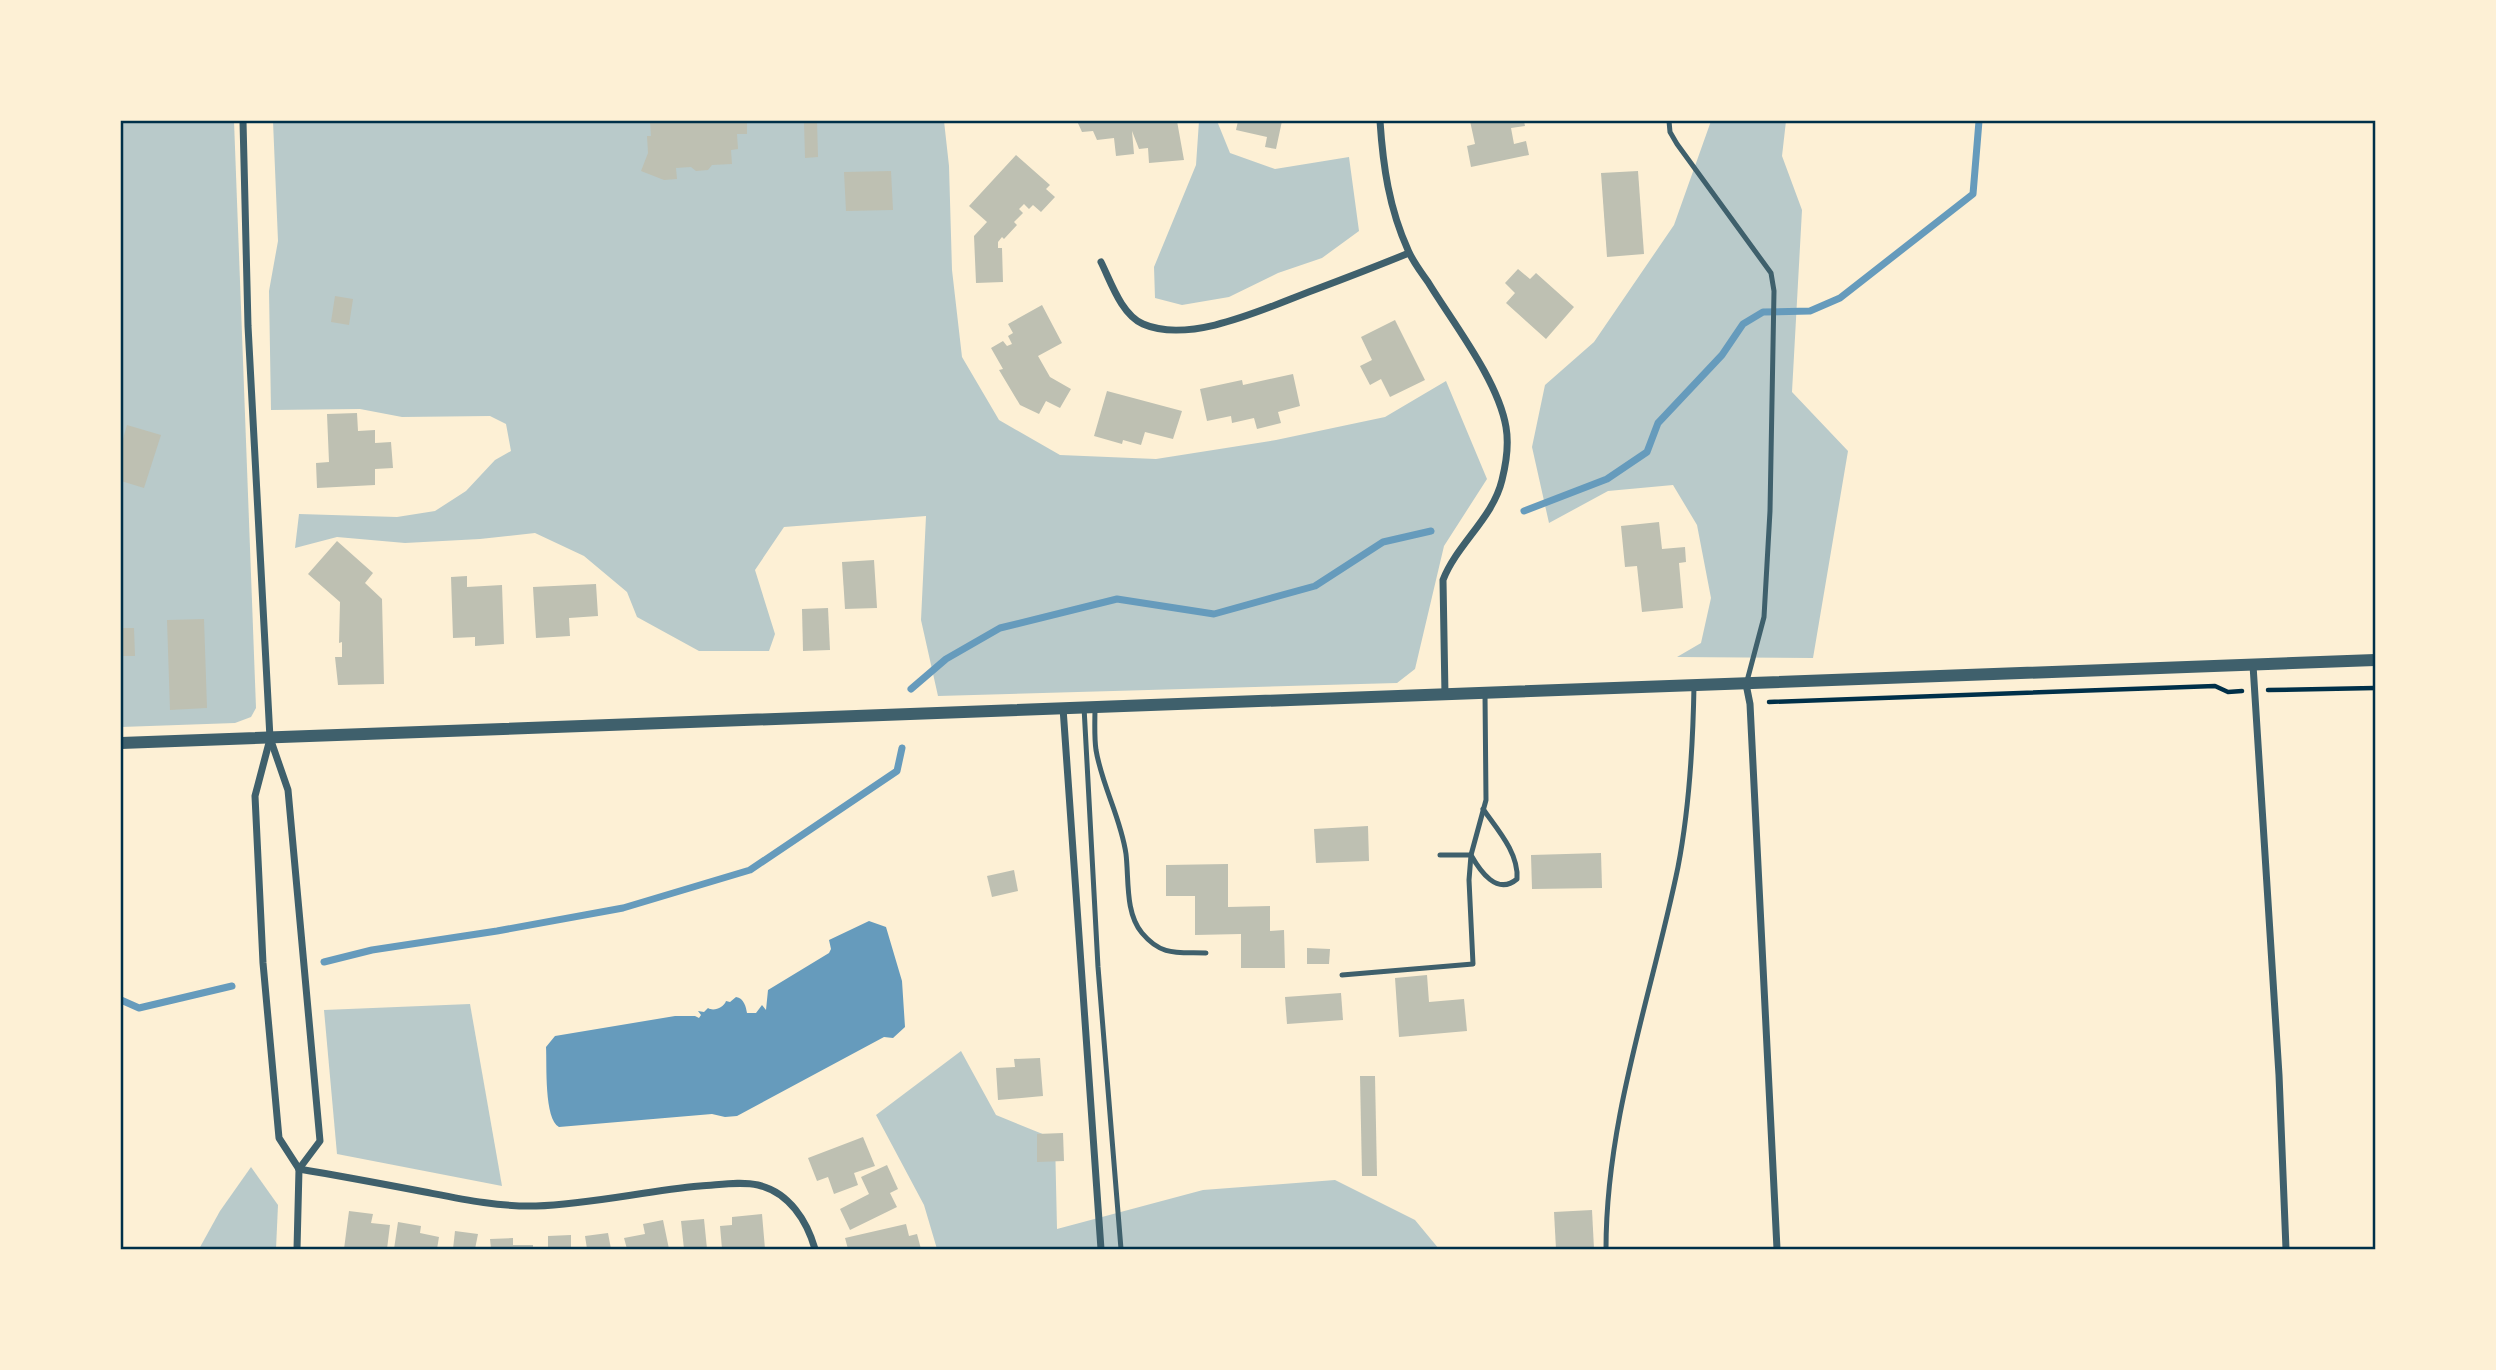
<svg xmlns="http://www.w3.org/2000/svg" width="2496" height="1370" font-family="Helvetica,sans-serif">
<rect width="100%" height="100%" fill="#fdf0d5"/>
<!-- green -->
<g fill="#b9caca">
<path d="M121,121h113l22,587 -5,9 -16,6 -114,4z"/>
<path d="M273,121h671l5,45 3,104 10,87 37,63 61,35 96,4 120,-19 109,-23 61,-36 41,98 -43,67 -29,123 -18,14 -459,13 -17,-76 5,-104 -142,11 -29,43 20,64 -6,17h-70l-62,-34 -10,-25 -43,-36 -49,-23 -55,6 -75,4 -68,-6 -42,11 4,-34 98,3 38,-6 31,-20 29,-31 16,-9 -5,-27 -16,-8 -88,1 -42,-8 -89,1 -2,-119 9,-50z"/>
<path d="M1199,121h18l13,32 45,16 74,-12 10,74 -37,27 -44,15 -49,24 -47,8 -27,-7 -1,-31 42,-102z"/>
<path d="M1711,121h75l-4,35 20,54 -10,182 56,59 -35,207 -136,-1 24,-14 10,-45 -14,-73 -24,-40 -65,6 -59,32 -17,-76 13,-62 49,-43 80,-117z"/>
<path d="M470,1004l32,182 -165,-32 -13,-144z"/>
<path d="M961,1051l35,64 59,24 2,90 146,-39 132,-10 80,40 24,29h-502l-13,-44 -48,-90z"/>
<path d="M251,1167l27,38 -2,44h-77l21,-38z"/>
</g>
<!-- water -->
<path fill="#669bbc" d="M869,921l17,6 16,54 3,46 -12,11 -9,-1 -147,79 -12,1 -13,-3 -153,13c-15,-8 -12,-62 -13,-80l9,-11 120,-20h20l4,2 2,-3 -3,-4 6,1 4,-4c6,4 16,-1 18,-7l4,1 6,-5c8,1 10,10 11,16h9l6,-8 4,5 2,-20 61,-37 2,-4 -2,-9z"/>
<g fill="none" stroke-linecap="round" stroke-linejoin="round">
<!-- stream -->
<g stroke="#669bbc" stroke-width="7">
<path d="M1524,511l83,-32 40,-27 11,-29 64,-68 21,-31 20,-12 47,-1 30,-13 133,-104 6,-73"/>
<path d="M911,689l35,-30 54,-31 117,-29 97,15 101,-28 68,-44 48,-11"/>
<path d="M324,962l48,-12 125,-19 126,-23 127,-38 147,-99 5,-23"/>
<path d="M121,1000l18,8 93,-22"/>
</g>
</g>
<!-- building -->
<g fill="#bec0b2">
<path d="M650,121h97v13h-10l1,15 -7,1 1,14 -20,1 -4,5 -12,1 -5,-4 -15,1 1,11 -13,1 -23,-9 7,-18 -1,-17h4z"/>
<path d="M804,121h13l1,36 -13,1z"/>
<path d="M1077,121h100l7,39 -35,3 -1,-15 -9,1 -7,-18 2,23 -18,2 -2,-18 -17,2 -4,-9 -11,1z"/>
<path d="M1238,121h44l-6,28 -11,-2 2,-10 -31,-7z"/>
<path d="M1470,121h54l1,5 -14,2 3,16 12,-3 3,14 -58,12 -4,-21 8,-2z"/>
<path d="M1016,155l34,30 -4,4 9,8 -14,15 -8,-7 -4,4 -5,-5 -5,5 4,4 -9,9 3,3 -13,14 -2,-2 -4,5v6h4l1,34 -27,1 -2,-47 13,-14 -18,-16z"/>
<path d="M891,171l2,39 -47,1 -2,-39z"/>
<path d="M1638,171l6,83 -37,3 -6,-84z"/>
<path d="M1518,269l12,10 6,-6 38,34 -28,32 -40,-36 9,-10 -10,-10z"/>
<path d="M335,296l18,3 -4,26 -18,-3z"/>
<path d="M1042,305l20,38 -24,13 12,21 21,12 -11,19 -14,-7 -7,13 -19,-9 -21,-35 4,-1 -12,-21 12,-7 4,5 5,-2 -4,-8 5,-3 -5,-9z"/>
<path d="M1395,320l30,60 -35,17 -9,-18 -11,6 -10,-19 12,-6 -11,-23z"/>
<path d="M1293,374l7,32 -22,6 3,11 -24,6 -3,-11 -22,5 -1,-7 -24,5 -7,-32 42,-9 1,5z"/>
<path d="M1107,391l75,20 -9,28 -28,-7 -4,13 -18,-5 -1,4 -28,-8z"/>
<path d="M357,413l1,18 17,-1v13l16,-1 2,26 -18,1v16l-58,3 -1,-25 13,-1 -2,-48z"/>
<path d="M127,425l34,10 -17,53 -23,-7v-35z"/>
<path d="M1659,522l3,27 23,-2 1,15 -7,1 4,45 -41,4 -5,-46 -12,1 -4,-41z"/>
<path d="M337,541l36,32 -8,10 17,16 2,85 -46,1 -3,-28h7v-15l-3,1 1,-41 -32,-28z"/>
<path d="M874,560l3,48 -32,1 -3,-47z"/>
<path d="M467,576v11l35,-2 2,59 -29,2v-9l-22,1 -2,-61z"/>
<path d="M596,584l2,32 -29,2 1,18 -34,2 -3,-51z"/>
<path d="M828,608l2,42 -27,1 -1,-42z"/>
<path d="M204,619l3,89 -37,2 -3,-90z"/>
<path d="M121,628h13l1,28h-14z"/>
<path d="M1368,826l1,35 -53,2 -2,-34z"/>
<path d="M1601,853l1,35 -70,1 -1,-34z"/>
<path d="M1228,864v43l42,-1v25l14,-1 1,38h-44v-34l-46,1v-39h-29v-31z"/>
<path d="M1014,870l4,21 -26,6 -5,-21z"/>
<path d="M1307,948l23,1 -1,15h-22z"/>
<path d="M1427,975l2,27 35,-3 3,32 -68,6 -4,-59z"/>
<path d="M1341,993l2,27 -56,4 -2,-27z"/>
<path d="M1040,1058l3,38 -45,4 -2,-32 19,-1 -1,-8z"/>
<path d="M1360,1076h15l2,100h-15z"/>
<path d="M1063,1133l1,28 -27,1v-28z"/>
<path d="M863,1137l12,29 -21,7 4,12 -24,9 -6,-17 -11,4 -9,-23z"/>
<path d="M887,1165l11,24 -8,4 7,14 -47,23 -10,-21 29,-15 -8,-17z"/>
<path d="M1592,1210l2,39h-38l-2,-37z"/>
<path d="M349,1211l24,3 -2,9 19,2 -3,24h-43z"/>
<path d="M762,1214l3,35h-43l-2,-23 12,-1v-8z"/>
<path d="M704,1219l3,30h-23l-3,-28z"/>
<path d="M663,1220l6,29h-42l-3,-11 21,-4 -2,-10z"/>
<path d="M398,1222l23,4 -1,7 19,4 -2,12h-43z"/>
<path d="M906,1224l3,12 8,-2 4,15h-73l-3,-11z"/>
<path d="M455,1231l23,3 -3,15h-22z"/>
<path d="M608,1233l3,16h-24l-2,-13z"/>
<path d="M571,1235v14h-23v-13z"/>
<path d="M513,1238v7h20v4h-42l-1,-10z"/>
</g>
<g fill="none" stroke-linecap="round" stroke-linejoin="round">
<!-- path -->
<g stroke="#003049" stroke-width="4.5">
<path d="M2268,690l107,-2"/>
<path d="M1769,702l446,-16 13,6 14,-1"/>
</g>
<!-- service -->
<g stroke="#3f606c" stroke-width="5">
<path d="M1669,121l1,11 7,12 94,129 3,18 -4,220 -6,106 -17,64"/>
<path d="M1084,707l14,260 23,282"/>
<path d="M1095,707c0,14 -1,29 1,43 6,36 25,68 30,104 3,25 -1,59 16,79 20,24 36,19 64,20"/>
<path d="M1440,855h31c9,16 26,41 46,24 2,-26 -20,-50 -34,-70"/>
<path d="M1342,975l131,-11 -4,-84 2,-25 15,-55 -1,-106"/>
<path d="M1606,1249c0,-131 46,-255 72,-382 11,-57 15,-123 16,-181"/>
</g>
<!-- minor -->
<g stroke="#3f606c" stroke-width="7">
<path d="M243,121l5,205 22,412 18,52 32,351 -21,28"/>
<path d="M1380,121c3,45 9,87 28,129 5,12 13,22 20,32 25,41 70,98 78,145 3,17 0,37 -4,53 -9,38 -45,64 -59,100l2,115"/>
<path d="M1101,262c10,20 20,52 42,62 48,21 125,-17 171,-34 32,-12 63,-24 95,-37"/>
<path d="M2253,665l26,410 7,174"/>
<path d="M1746,684l4,20 27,545"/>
<path d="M1063,708l38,541"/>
<path d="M270,739l-15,57 8,167 16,175 20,31 -2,80"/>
<path d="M299,1169c42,7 84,15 126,23 36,7 74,15 111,14 55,-2 109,-15 164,-20 19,-1 40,-5 58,-1 31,7 49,36 57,64"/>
</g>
<!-- tertiary -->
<path stroke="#3f606c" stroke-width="12" d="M121,743l2254,-83"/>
</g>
<!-- border -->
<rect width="2496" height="1370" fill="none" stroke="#fdf0d5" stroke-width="245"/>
<rect x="122" y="122" width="2252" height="1126" fill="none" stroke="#003049" stroke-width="2.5"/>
</svg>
